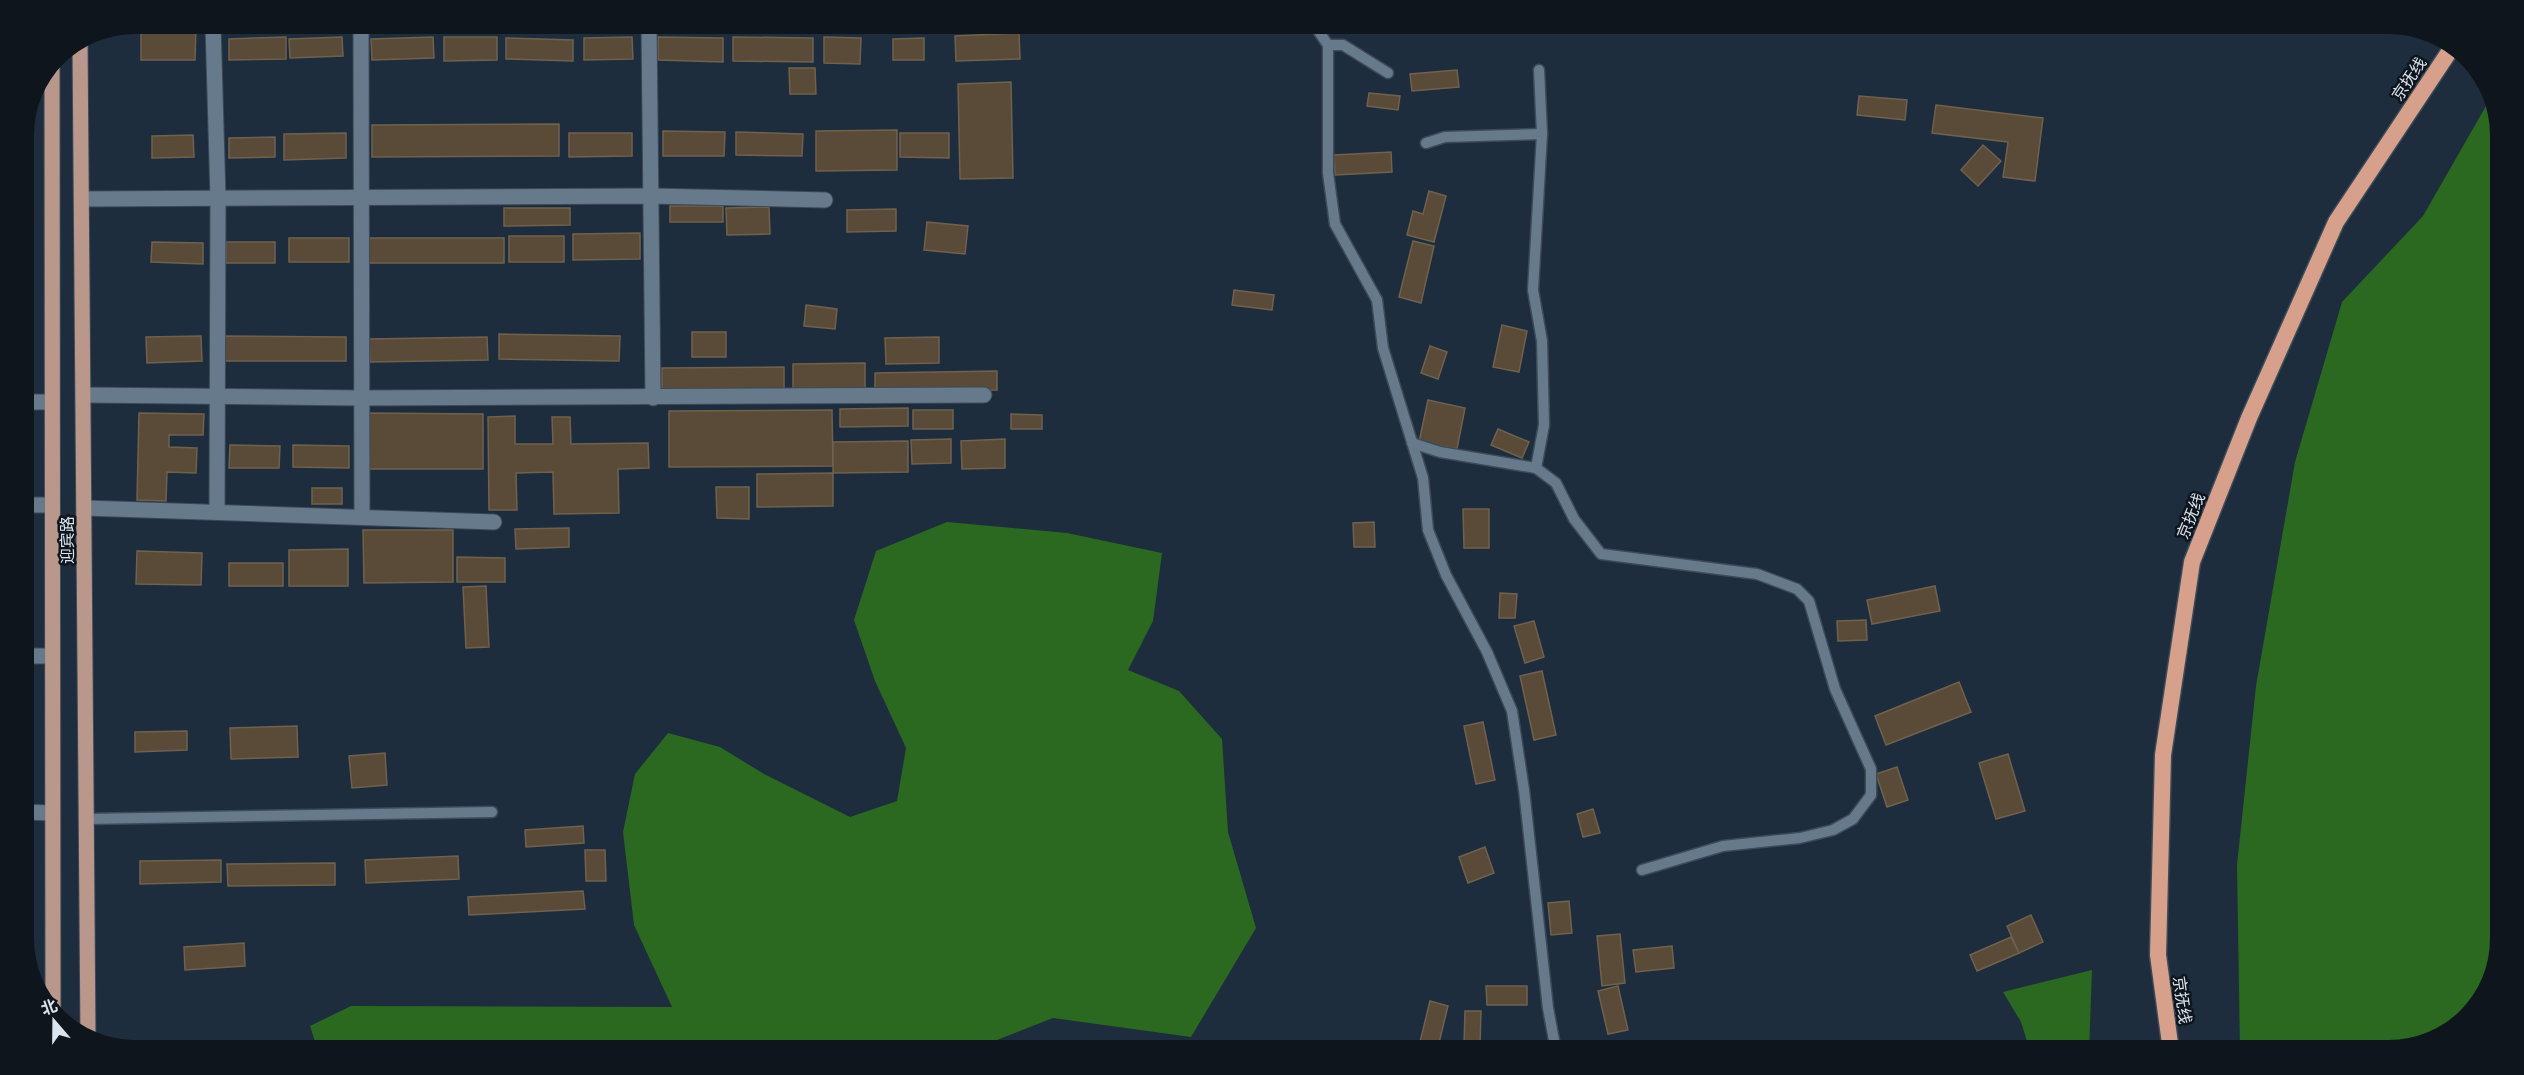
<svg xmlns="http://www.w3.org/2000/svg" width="2524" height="1075" font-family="Arial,'Noto Sans SC',sans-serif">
<rect width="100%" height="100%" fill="#1d2d3d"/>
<!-- forest -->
<g fill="#2b6820">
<path d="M2490,99l10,29v812l-8,42 -41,50 -62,19h-149l-3,-186 19,-179 39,-224 47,-160 81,-86z"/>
<path d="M947,522l120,11 95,20 -9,68 -25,49 51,21 43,48 6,93 28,96 -65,109 -138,-19 -84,33h-651l-8,-25 41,-20 321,1 -38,-82 -11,-93 12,-58 33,-41 52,14 44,27 86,43 47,-16 9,-53 -31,-67 -21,-61 22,-69z"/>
<path d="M2092,970l-3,81h-59l-9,-29 -18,-30z"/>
</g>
<!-- building -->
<g fill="#594b38" stroke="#70614d" stroke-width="1.5">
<path d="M141,24h55l-1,36h-54z"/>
<path d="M224,24h63v3l-63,1z"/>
<path d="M1019,33l1,26 -64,2 -1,-25z"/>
<path d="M286,37v22l-57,1v-21z"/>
<path d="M342,37l1,19 -53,2 -1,-19z"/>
<path d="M433,37l1,21 -62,2 -1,-21z"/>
<path d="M444,37h53v23l-53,1z"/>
<path d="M632,37l1,22 -49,1v-22z"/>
<path d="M658,37l65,1v24l-65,-2z"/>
<path d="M733,37l80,1v24l-80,-1z"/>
<path d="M824,37l37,1 -1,26 -36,-1z"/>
<path d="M506,38l67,2v21l-67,-2z"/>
<path d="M924,38v22h-31v-21z"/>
<path d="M789,68h26l1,26h-26z"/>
<path d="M1457,70l2,17 -47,4 -2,-17z"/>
<path d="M1011,82l2,96 -53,1 -2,-95z"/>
<path d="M1369,93l31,3 -2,14 -31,-4z"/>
<path d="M1859,96l48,4 -2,20 -48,-5z"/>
<path d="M1936,105l107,13 -8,63 -32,-4 5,-35 -76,-9z"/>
<path d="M559,124v32l-187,1v-32z"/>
<path d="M897,130v40l-81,1v-40z"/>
<path d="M663,131l62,1 -1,24h-61z"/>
<path d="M736,132l67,2 -1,22 -66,-1z"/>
<path d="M346,133v25l-62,2v-26z"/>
<path d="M569,133h63v23l-63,1z"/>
<path d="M900,133h49v25l-49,-1z"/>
<path d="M193,135l1,22 -42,1v-22z"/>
<path d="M275,137v20l-46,1v-20z"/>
<path d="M1983,145l18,16 -23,25 -17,-16z"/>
<path d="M1391,152l1,20 -57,3 -1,-20z"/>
<path d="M1429,191l17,5 -12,46 -27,-7 6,-24 10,3z"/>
<rect x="670" y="206" width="53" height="16"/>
<path d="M769,207l1,27 -43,1 -1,-27z"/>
<path d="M504,208h66v17l-66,1z"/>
<path d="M896,209v22l-49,1v-22z"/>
<path d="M927,222l41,4 -3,28 -41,-4z"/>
<path d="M640,233v26l-67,1v-26z"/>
<rect x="509" y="236" width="55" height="26"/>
<rect x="289" y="238" width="60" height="24"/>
<rect x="366" y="238" width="138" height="25"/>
<path d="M1413,241l21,5 -13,57 -22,-6z"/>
<path d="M152,242l51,1v21l-52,-2z"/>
<rect x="226" y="242" width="49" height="21"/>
<path d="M1234,290l40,5 -2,15 -40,-5z"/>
<path d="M806,305l31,4 -2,20 -31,-3z"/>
<path d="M1502,325l25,6 -8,41 -26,-5z"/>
<rect x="692" y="332" width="34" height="25"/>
<path d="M499,334l121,2 -1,25 -120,-2z"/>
<path d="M201,336l1,25 -55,2 -1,-26z"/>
<path d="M221,336l125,1v24h-125z"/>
<path d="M487,337l1,23 -118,2 -1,-23z"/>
<path d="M939,337v26l-53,1 -1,-26z"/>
<path d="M1430,346l17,6 -9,27 -17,-6z"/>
<path d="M865,363v26h-72v-25z"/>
<path d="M784,367v22l-122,2v-23z"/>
<path d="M997,371v19l-122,2v-19z"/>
<path d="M1428,400l37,8 -8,41 -38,-7z"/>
<path d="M908,408v18l-68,1v-18z"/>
<path d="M832,410l1,56 -164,1v-56z"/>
<rect x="913" y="410" width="40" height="19"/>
<path d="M139,413l65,1 -1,21h-34v12l28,1 -1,25 -29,-1 -1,29 -29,-1z"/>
<path d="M366,413l117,1v55h-117z"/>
<path d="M1011,414l31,1v14h-31z"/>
<path d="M515,416v28h38l-1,-27h18l1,27 77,-1 1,25 -31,1 1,44 -65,1 -1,-42 -37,1 1,37h-28l-1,-93z"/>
<path d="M1498,429l31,13 -7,16 -31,-13z"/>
<path d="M951,439v24l-39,1 -1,-24z"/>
<path d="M1005,439v29l-43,1 -1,-28z"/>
<path d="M908,441v31l-75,1v-31z"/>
<path d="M230,445l50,1 -1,22h-50z"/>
<path d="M293,445l56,1v22l-56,-1z"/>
<path d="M833,473v33l-76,1v-33z"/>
<path d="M716,487h33v32l-32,-1z"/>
<rect x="312" y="488" width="30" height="16"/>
<path d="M1463,509h26v39h-25z"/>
<path d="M1374,522l1,25h-21l-1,-24z"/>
<path d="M569,528v19l-53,2 -1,-20z"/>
<path d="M363,530h90v52l-89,1z"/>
<path d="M348,549v37h-59v-36z"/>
<path d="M137,551l65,2 -1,32 -65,-1z"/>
<path d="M457,557l48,1v24h-48z"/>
<rect x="229" y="563" width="54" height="23"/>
<path d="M486,586l3,61 -23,1 -3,-61z"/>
<path d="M1935,586l5,25 -68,13 -5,-24z"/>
<path d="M1500,593l17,1 -2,24h-16z"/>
<path d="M1866,620l1,20 -29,1 -1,-20z"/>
<path d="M1534,621l10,36 -19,6 -11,-37z"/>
<path d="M1542,671l14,64 -22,5 -14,-64z"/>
<path d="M1959,682l12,30 -85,33 -11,-29z"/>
<path d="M1483,722l12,58 -19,4 -12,-58z"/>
<path d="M297,726l1,31 -67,2 -1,-31z"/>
<path d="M187,731v19l-52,2v-20z"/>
<path d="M385,753l2,32 -35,3 -3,-32z"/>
<path d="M2008,754l17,57 -29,8 -17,-56z"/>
<path d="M1897,767l11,33 -21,7 -11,-33z"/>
<path d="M1593,809l7,24 -17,4 -6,-23z"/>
<path d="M583,826l1,17 -58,4 -1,-17z"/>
<path d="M1485,847l9,26 -26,10 -9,-26z"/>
<path d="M585,850h20l1,31h-20z"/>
<path d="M458,856l1,23 -93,4 -1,-23z"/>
<path d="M221,860v22l-81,2v-23z"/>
<path d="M335,863v22l-107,1 -1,-22z"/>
<path d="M583,891l2,18 -116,6 -1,-18z"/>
<path d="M1569,901l3,32 -21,2 -3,-32z"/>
<path d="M2031,915l12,27 -24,11 -12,-27z"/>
<path d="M1620,934l5,49 -23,3 -5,-50z"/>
<path d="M2011,937l8,16 -42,18 -7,-16z"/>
<path d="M244,943l1,23 -60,4 -1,-23z"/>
<path d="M1672,946l2,22 -38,4 -3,-22z"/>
<path d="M1486,986h41v19h-40z"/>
<path d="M1618,986l10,44 -20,4 -10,-43z"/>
<path d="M1430,1001l18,5 -11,45 -18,-5z"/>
<path d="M1465,1011h16l-1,34h-16z"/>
</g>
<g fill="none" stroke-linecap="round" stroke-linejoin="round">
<!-- service casing -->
<g stroke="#3d4b58" stroke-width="13">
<g id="service">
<path d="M1291,24l24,2 13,19v128l7,51 42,76 6,48 40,130 5,52 18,45 41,77 25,59 12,79 24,218 8,43"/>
<path d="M1328,45h15l45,28"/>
<path d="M1426,143l19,-6 97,-3"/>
<path d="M1412,443l28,9 96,16 20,15 18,36 27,35 156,20 40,15 12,12 26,88 36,80v26l-18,24 -20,11 -33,8 -77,8 -81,24"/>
<path d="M1536,468l8,-43 -2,-84 -9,-51 9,-156 -3,-64"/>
<path d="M87,819l405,-7"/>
</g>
</g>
<!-- minor casing -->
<g stroke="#3d4b58" stroke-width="17">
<g id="minor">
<path d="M213,24l5,174 -1,314"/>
<path d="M361,24l1,493"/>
<path d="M649,24l4,374"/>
<path d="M83,199l568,-3 174,4"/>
<path d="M84,395l277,3 623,-3"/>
<path d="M24,402h27"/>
<path d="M24,505h26"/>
<path d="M85,508l409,14"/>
<path d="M24,812l28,1"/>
</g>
</g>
<!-- tertiary casing -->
<g stroke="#3d4b58" stroke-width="17">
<path id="tertiary" d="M24,656h27"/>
</g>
<!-- primary casing -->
<g stroke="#3d4b58" stroke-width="17">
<g id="primary">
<path d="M80,41l8,998"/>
<path d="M52,68l1,944"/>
</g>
</g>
<!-- trunk casing -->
<g stroke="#3d4b58" stroke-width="19">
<path id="trunk" d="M2171,1051l-13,-96 5,-200 29,-193 57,-144 87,-196 115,-173"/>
</g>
<!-- service -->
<use href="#service" stroke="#677a8c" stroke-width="10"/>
<!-- minor -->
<use href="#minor" stroke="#677a8c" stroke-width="15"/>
<!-- tertiary -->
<use href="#tertiary" stroke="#677a8c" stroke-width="15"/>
<!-- primary -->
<use href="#primary" stroke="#ba978b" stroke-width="15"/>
<!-- trunk -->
<use href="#trunk" stroke="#d6a08b" stroke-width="16"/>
</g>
<g text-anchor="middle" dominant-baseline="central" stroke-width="5" stroke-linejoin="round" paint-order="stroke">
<!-- street labels -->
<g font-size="16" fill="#dae4ef" stroke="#0e151c">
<text transform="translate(2409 79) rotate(-56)">京抚线</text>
<text transform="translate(2191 516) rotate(-68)">京抚线</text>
<text transform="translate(67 540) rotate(-90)">迎宾路</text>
<text transform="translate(2182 1000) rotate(82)">京抚线</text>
</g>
</g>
<!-- crop -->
<path d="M0 0H2524V1075H0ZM135 34H2389A101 101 0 0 1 2490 135V939A101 101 0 0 1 2389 1040H135A101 101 0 0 1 34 939V135A101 101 0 0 1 135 34Z" fill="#0e151c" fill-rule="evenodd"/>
<!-- north arrow -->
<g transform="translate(54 1021) rotate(340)" stroke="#0e151c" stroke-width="4.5" paint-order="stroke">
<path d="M0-4.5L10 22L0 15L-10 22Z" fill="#dae4ef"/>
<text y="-9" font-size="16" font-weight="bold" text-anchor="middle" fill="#dae4ef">北</text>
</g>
</svg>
